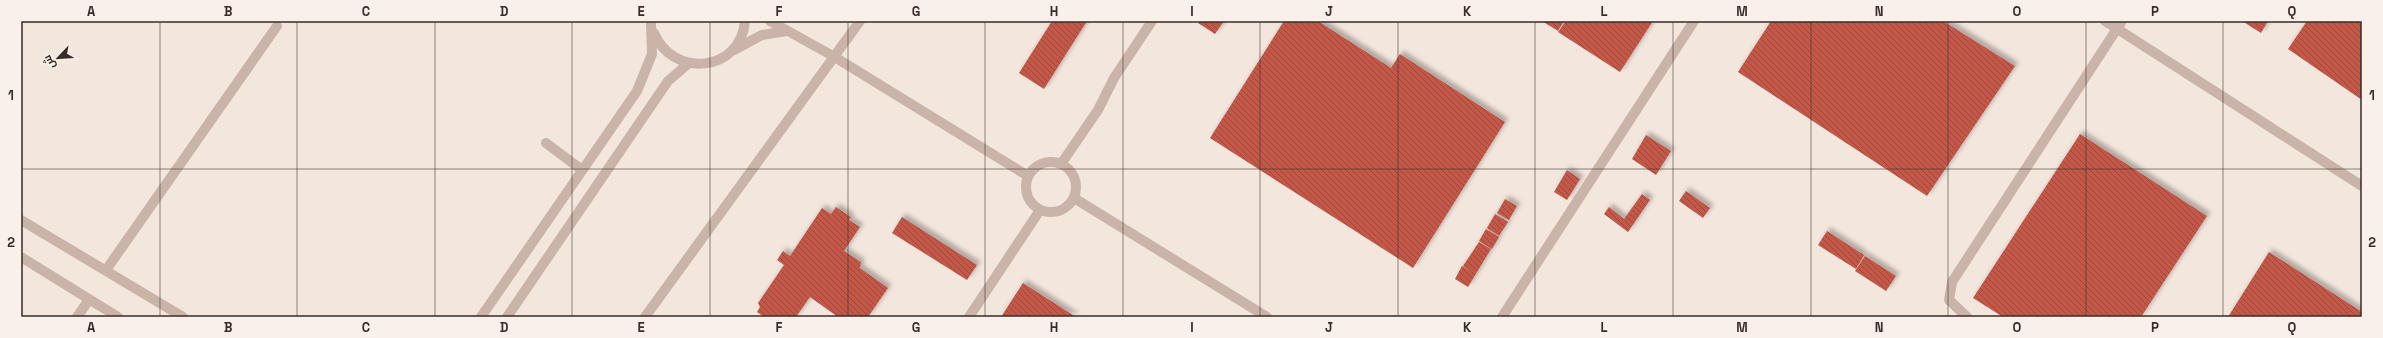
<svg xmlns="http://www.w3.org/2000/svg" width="2383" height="338" font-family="'Space Grotesk',Cairo,sans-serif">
<defs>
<pattern id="building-back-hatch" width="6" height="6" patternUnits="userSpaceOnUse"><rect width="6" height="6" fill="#c3594a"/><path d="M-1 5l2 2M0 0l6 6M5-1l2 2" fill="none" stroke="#9f4a3e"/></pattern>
<filter id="shadow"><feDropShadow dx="3.5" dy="-3.5" stdDeviation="2" flood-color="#0004"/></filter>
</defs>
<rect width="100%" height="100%" fill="#f2e6dd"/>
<!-- building -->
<g fill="url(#building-back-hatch)" filter="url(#shadow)">
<path d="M1052,21h35l-43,68 -25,-16z"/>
<path d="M1200,21h24l-9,13 -17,-11z"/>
<path d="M1284,21h34l73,47 9,-14 105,68 -92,146 -203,-130z"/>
<path d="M1542,21h22l-6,10z"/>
<path d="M1566,21h87l-33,51 -62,-40z"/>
<path d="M1771,21h172l72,45 -88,130 -189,-124z"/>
<path d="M2242,21h26l-7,12z"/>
<path d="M2307,21h55v79l-74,-51z"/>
<path d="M2080,134l127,82 -66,101h-138l-30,-19z"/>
<path d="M1646,135l25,16 -15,24 -24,-16z"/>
<path d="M1567,170l13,9 -13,21 -13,-8z"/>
<path d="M1686,191l24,17 -7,10 -24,-17z"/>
<path d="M1642,194l8,6 -22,32 -24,-18 5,-7 15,12z"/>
<path d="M1505,199l12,7 -8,14 -12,-7z"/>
<path d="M836,207l15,10 -2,3 11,7 -16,24 17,11 -1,6 28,20 -20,29h-30l-28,-20 -14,20h-32l-7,-5 3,-5 -2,-4 26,-38 -7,-5 6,-9 7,5 32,-48 9,6z"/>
<path d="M1495,214l13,8 -9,14 -12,-8z"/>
<path d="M902,217l75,48 -10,15 -75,-47z"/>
<path d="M1486,229l13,8 -7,12 -13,-8z"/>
<path d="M1827,231l37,24 -8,14 -38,-24z"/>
<path d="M1479,242l12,7 -23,38 -13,-8 7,-13 12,7 -11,-7z"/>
<path d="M2269,252l93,60v5h-134z"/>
<path d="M1865,256l31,20 -10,15 -31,-20z"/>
<path d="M1023,283l53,34h-75z"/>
</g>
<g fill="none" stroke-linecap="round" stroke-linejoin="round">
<!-- minor -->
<g stroke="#cab4a9" stroke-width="10">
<path d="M770,21l63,35 195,120"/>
<path d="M2105,21l257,165"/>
<path d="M654,33c19,46 87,39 91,-12"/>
<path d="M734,50l28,-15 24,-4"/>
<path d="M546,143l36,27"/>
<circle cx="1051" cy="187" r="25"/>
<path d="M1061,164l37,-54 16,-32 38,-57"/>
<path d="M1074,198l193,119"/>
<path d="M21,220l162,97"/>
<path d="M21,257l97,60"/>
<path d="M106,270l171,-244"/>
<path d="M77,317l12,-17"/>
<path d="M481,317l156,-226 15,-37 -1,-30"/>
<path d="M507,317l161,-236 21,-18"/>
<path d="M645,317l215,-296"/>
<path d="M969,317l71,-107"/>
<path d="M1502,317l192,-296"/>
<path d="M1967,317l-18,-17 3,-18 170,-261"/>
</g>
</g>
<!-- grid -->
<path fill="none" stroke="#372c29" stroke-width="1" stroke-opacity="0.55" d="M160,21v296M297,21v296M435,21v296M572,21v296M710,21v296M848,21v296M985,21v296M1123,21v296M1260,21v296M1398,21v296M1535,21v296M1673,21v296M1811,21v296M1948,21v296M2086,21v296M2223,21v296M21,169h2341"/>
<!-- border -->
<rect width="2383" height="338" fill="none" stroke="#f9f0ea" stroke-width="44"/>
<!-- north arrow -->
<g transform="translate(58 58) rotate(245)" stroke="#f9f0ea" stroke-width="3" paint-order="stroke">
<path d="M0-3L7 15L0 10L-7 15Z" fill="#372c29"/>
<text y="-6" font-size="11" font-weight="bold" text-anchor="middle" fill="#372c29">ش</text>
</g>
<rect x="22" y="22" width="2339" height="294" fill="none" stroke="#372c29" stroke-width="1.5"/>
<g font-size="13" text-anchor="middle" font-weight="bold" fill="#372c29">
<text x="91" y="16">A</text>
<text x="228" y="16">B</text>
<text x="366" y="16">C</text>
<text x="504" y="16">D</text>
<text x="641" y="16">E</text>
<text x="779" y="16">F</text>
<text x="916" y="16">G</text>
<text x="1054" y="16">H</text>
<text x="1192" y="16">I</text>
<text x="1329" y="16">J</text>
<text x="1467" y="16">K</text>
<text x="1604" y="16">L</text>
<text x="1742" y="16">M</text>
<text x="1879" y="16">N</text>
<text x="2017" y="16">O</text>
<text x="2155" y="16">P</text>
<text x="2292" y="16">Q</text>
<text x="11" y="100">1</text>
<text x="2372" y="100">1</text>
<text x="11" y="247">2</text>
<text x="2372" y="247">2</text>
<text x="91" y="332">A</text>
<text x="228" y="332">B</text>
<text x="366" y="332">C</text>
<text x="504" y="332">D</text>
<text x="641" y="332">E</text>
<text x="779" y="332">F</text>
<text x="916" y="332">G</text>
<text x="1054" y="332">H</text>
<text x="1192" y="332">I</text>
<text x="1329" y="332">J</text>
<text x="1467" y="332">K</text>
<text x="1604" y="332">L</text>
<text x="1742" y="332">M</text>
<text x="1879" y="332">N</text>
<text x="2017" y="332">O</text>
<text x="2155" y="332">P</text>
<text x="2292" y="332">Q</text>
</g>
</svg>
